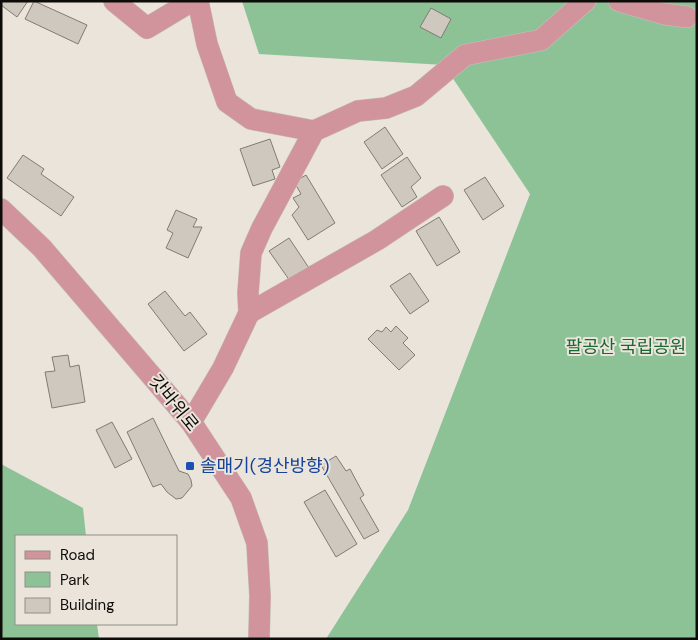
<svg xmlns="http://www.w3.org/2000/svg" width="698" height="640" font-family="'DM Sans','Noto Sans KR',sans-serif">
<rect width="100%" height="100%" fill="#eae4db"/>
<!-- green -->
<g fill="#8cc296">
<path d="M242,1h455v638h-371l82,-129 122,-316 -86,-129 -185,-11z"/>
<path d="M1,464l82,44 3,28h-70v88h81l2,15h-98z"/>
</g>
<!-- building -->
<g fill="#cec8bf" stroke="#817b73">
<path d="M1,1h27l-11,16 -16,-12z"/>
<path d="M34,1l53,24 -9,19 -53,-25z"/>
<path d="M431,8l20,11 -10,19 -21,-11z"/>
<path d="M385,127l18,27 -21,15 -18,-27z"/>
<path d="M270,139l10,28 -8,3 3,9 -22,7 -13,-37z"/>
<path d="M23,155l21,14 -3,5 33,23 -13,19 -54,-38z"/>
<path d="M407,157l14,21 -10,9 6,10 -15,10 -21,-32z"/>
<path d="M306,175l29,48 -27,17 -16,-25 7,-8 -6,-9 8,-4 -7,-12z"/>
<path d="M485,177l19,29 -21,14 -19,-30z"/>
<path d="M176,210l21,9 -4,8h9l-14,31 -22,-10 7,-15 -6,-3z"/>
<path d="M439,217l21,35 -23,14 -21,-35z"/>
<path d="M289,238l20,30 -19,13 -21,-30z"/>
<path d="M410,273l19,28 -19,13 -20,-28z"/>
<path d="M165,291l20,25 5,-4 17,22 -23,17 -36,-47z"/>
<path d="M396,326l12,12 -5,5 12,12 -16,15 -31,-31 9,-9 5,2 4,-5 5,5z"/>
<path d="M68,355l2,12 9,-2 6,37 -33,6 -7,-36 10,-1 -3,-14z"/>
<path d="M153,418l26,53 9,3 3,6 1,6 -10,12 -6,1 -9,-7 -6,-8 -8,3 -26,-55z"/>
<path d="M112,422l20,37 -17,9 -19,-38z"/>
<path d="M336,456l10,15 4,-2 14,26 -4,3 19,33 -15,8 -43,-74z"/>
<path d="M325,490l32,54 -21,13 -32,-55z"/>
</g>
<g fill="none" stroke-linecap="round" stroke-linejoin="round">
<!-- minor casing -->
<g stroke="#c7c1b9" stroke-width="22">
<g id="minor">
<path d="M114,1l33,27 45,-27"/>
<path d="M198,1l9,43 20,58 24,17 63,12"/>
<path d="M619,1l45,13 23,3"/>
<path d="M1,209l41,39 149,174 50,76 16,45 3,53 -1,43"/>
<path d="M249,313l128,-73 66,-44"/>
<path d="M191,422l32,-54 26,-55 -1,-20 3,-40 11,-25 52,-97 44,-20 28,-3 30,-12 49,-41 76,-15 44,-39"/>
</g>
</g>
<!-- minor -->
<use href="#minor" stroke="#d1949d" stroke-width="21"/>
</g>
<!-- markers -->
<rect fill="#1a4fb4" stroke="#eae4db" stroke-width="2" x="185" y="461" width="10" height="10" rx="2.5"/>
<g text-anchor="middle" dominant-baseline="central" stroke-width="4" stroke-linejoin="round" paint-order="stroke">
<!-- park labels -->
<g font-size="18" fill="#1b6733" stroke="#eae4db">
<text x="626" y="347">팔공산 국립공원</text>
</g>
<!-- street labels -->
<g font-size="18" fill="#0e0c09" stroke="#eae4db">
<text transform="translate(174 403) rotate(51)">갓바위로</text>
</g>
<!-- transit labels -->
<g font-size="18" fill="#164399" stroke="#eae4db" text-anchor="start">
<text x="200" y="466">솔매기(경산방향)</text>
</g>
</g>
<!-- border -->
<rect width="698" height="640" fill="none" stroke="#0e0c09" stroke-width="5"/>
<!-- legend -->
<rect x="15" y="535" width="162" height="90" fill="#eae4db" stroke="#928e87"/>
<rect x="25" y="551" width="25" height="8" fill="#d1949d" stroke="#928e87"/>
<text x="60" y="560" font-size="15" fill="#0e0c09">Road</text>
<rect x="25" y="572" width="25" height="15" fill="#8cc296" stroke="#928e87"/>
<text x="60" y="585" font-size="15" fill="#0e0c09">Park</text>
<rect x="25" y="598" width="25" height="15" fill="#cec8bf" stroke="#928e87"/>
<text x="60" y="610" font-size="15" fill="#0e0c09">Building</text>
</svg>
